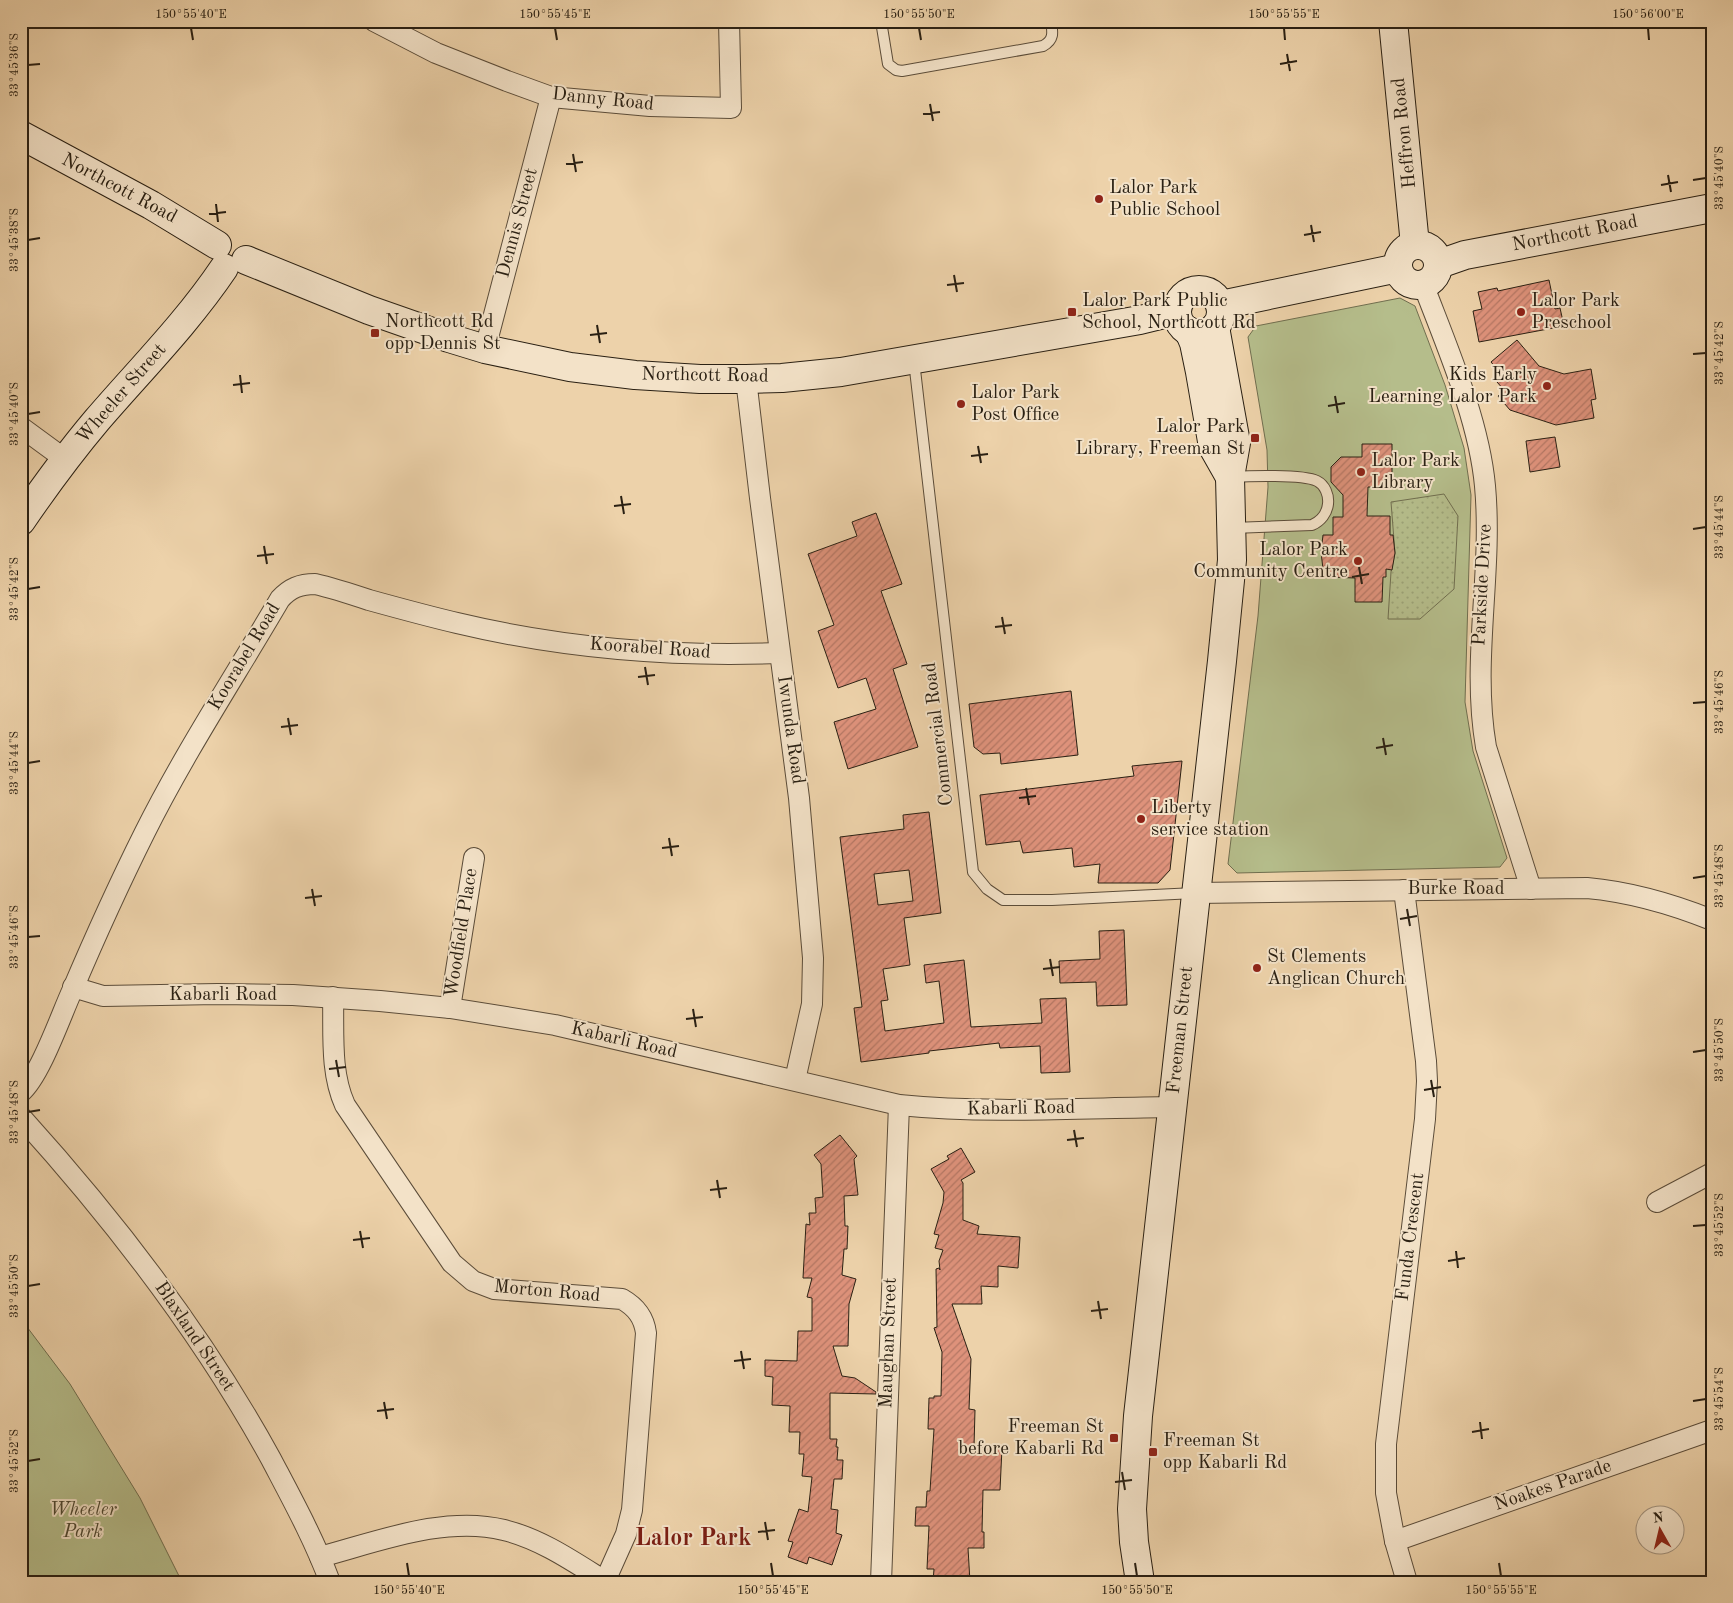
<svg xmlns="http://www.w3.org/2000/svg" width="1733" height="1603" font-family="'Old Standard TT',serif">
<defs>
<pattern id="garden-dots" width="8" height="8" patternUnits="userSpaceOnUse" patternTransform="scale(1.25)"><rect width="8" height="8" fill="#b5bd8b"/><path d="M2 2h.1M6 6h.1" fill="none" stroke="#9ca277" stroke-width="1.8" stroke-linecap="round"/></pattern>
<pattern id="building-hatch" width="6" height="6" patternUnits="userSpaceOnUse" patternTransform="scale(1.25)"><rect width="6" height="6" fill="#de927b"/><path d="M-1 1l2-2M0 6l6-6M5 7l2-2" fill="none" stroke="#b47764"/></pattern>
</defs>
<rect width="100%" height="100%" fill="#edd2aa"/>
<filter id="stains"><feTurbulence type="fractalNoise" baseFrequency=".004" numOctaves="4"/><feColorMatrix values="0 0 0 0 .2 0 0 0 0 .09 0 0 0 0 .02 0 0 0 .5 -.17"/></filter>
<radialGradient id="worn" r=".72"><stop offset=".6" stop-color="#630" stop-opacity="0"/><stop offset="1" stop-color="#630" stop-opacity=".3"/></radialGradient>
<!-- park -->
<g fill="#b5bd8b" stroke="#706e4f">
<path d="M1400,298l15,8 30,79 19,63 7,47 -6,207 8,49 34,107 -7,9 -263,6 -9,-9 30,-248 10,-129 -1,-37 -19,-113 8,-11z"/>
<path d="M21,1319l49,65 70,114 42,84h-161z"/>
</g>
<!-- garden -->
<path fill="url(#garden-dots)" stroke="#706e4f" d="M1444,494l14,22 -4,73 -34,30h-32l3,-47 4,-19 -4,-51z"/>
<!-- building -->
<g fill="url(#building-hatch)" stroke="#2a2013" fill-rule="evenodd">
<path d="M1549,280l6,29 5,-1 4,18 -85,16 -6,-31 9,-2 -4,-17 19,-4 1,3z"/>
<path d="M1517,340l22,26 25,8 27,-5 5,30 -5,1 3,18 -38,7 -46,-15 -12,-14 6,-6 -7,-8 6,-6 -12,-14z"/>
<path d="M1555,437l5,30 -30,5 -4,-31z"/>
<path d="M1362,444h30v43h-24l-1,29h23v19h3l2,18 -3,17 -6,-1v8h-3l-1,25h-27v-24l-26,-1v-8h-6l-2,-17 2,-17h10v-18h10v-22l-12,-13v-15l10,-10h21z"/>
<path d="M876,513l26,71 -21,7 26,73 -14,5 25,78 -70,22 -14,-47 42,-13 -10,-31 -28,10 -20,-57 16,-6 -26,-71 49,-18 -5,-14z"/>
<path d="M1071,691l7,64 -77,9 -1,-11 -17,1 -9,-7 -5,-43z"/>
<path d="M1182,761l-12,109 -12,13h-60l2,-19 -26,3 -2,-19 -49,5 -3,-12 -34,4 -6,-50 154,-19 -2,-10z"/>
<path d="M929,812l12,101 -37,5 6,47 -27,4 5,31 -7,1 4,30 59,-8 -5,-42 -13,2 -2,-18 40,-5 7,67 71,-4 -2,-24 26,-1 4,74 -29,1 -1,-27 -40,2 -1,-5 -70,8v2l-68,9 -7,-54 8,-1 -22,-170 64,-8 -1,-14zM909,870l4,31 -35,4 -4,-31z"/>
<path d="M1124,930l3,75 -30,1 -1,-24 -36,1 -1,-22 41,-2 -1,-28z"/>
<path d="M840,1135l17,21 -3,3 4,36 -14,1 1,30h3l-1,23h-3l-2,26 14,4 -7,25 -1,42h-15l9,30 13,2 21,14v2l-46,-1v46h7l-1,8h2l-1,13h6l-1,19h-8l-3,30 7,1 -2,23 6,2 -10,30 -23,-8 -2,7 -19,-7 5,-15 -5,-1 11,-32 9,3 4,-35 -10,-1 2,-22h-5l1,-22h-11l1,-26 -18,-1 1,-28 -8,-1v-16l32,1 1,-30h14v-33l-5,-1 5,-19h-9l3,-54 4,1 -1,-12h7l-1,-15 8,-1 -2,-33 -7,-9z"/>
<path d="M961,1148l14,24 -14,8 2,3v37l16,6 -2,8 43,3 -2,31 -20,-2v21l-17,-1 1,18h-30l19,55 -2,50 6,1 -1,37 28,1 -2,42h-17l-1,42h2v16h-16l2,34h-37l1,-13h-7l2,-43h-14l1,-19h10l1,-16h3l4,-62h-6l1,-31h5v-2h7l1,-44 -8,-24 3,-1 -1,-58 3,-1 1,2 -1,-9 4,-11 -8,-2 4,-13 -5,-1 9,-31 1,-11 -13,-23 18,-10 -2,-3z"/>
</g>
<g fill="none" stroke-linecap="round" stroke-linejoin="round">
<!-- lane casing -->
<g stroke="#5b4c39" stroke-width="12">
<g id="lane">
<path d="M881,21l7,43 8,6 6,1 141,-25c11,-6 10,-13 8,-25"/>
<path d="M882,24l17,-3"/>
<path d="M914,361l59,511 14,17 16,11h49l143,-7"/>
<path d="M1231,477c17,-1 72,-3 86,4 8,4 12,14 11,23 -1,9 -7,17 -16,21l-79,3"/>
</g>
</g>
<!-- street casing -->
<g stroke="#5b4c39" stroke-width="22">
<g id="street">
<path d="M374,21l62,32 71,28 44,16 99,9 81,2 -2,-87"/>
<path d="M1423,284c24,63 56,136 62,202 8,87 -14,174 1,261l45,142"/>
<path d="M485,349l66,-252"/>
<path d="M746,379l14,119 39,300 14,160 -1,46 -17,76"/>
<path d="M21,427l45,33"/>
<path d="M1404,890l22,171 1,20 -2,38 -39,325v49l9,48 12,41"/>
<path d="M1196,893l391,-5c44,4 85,16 125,32"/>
<path d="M73,987l30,9 115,-2 75,1 87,6 70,7 105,17 344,80c91,9 182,3 273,2"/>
<path d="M333,997c1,36 -3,75 12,108l107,158 21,18 21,8 128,10c14,8 22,18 24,34l-14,177 -6,24 -21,47"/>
<path d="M450,1008l24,-150"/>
<path d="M21,1092c19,-16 40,-77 51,-101 23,-54 47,-107 73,-159 40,-80 90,-156 135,-233 10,-11 20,-15 35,-15 18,4 36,10 54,16 29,8 58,16 88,23 105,25 214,34 322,30"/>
<path d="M21,1117c95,105 182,218 250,342 21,40 43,80 59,123"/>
<path d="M1657,1202l55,-29"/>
<path d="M1395,1541l317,-111"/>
<path d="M320,1557c57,-15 125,-42 184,-27 37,9 70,32 102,52"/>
<path d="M881,1582l18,-477"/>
</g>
</g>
<!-- secondary casing -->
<g stroke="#2a2013" stroke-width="30">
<g id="secondary">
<path d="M1393,21l22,224"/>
<path d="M21,135l130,70 66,40"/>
<circle cx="1418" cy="265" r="20"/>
<path d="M246,260l123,50 80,28 36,11 85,18 65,8 65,4h46l36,-1 59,-6 299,-52 37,-9"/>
<path d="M1439,264l26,-9 247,-47"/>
<circle cx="1199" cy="312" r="22"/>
<path d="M1221,305l177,-37"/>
<path d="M1189,331l5,12 6,29 13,75 17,30"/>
<path d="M21,521c24,-35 49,-69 76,-101 43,-50 90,-97 127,-152"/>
<path d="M1140,1582l-6,-40 -2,-33 6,-93 84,-755 10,-101 -2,-83 6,-34 -21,-116"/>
</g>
</g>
<!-- lane -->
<use href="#lane" stroke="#f3e2c8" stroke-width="10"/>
<!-- street -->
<use href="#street" stroke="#f3e2c8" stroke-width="20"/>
<!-- secondary -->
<use href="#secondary" stroke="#f3e2c8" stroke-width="28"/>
</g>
<!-- ticks -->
<path fill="none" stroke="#2a2013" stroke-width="2" d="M191,28l2,12M555,28l2,12M919,28l2,12M1284,28l1,12M1648,28l1,12M1287,54l3,17M1280,64l17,-3M28,65l12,-1M930,104l3,17M923,114l17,-2M573,154l3,18M566,164l17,-2M1668,175l3,17M1693,180l13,-2M1661,185l17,-3M216,204l2,18M209,214l17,-2M1311,225l3,17M1304,235l17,-3M28,240l12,-2M954,275l3,17M947,285l17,-2M597,325l3,18M590,335l17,-2M1693,354l13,-1M240,375l2,18M233,385l17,-2M1335,396l3,17M1328,406l17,-3M28,414l12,-2M978,446l3,17M971,456l17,-2M621,496l3,18M614,506l17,-2M1693,529l13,-2M264,546l3,18M257,556l17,-2M1359,567l3,17M1352,577l17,-3M28,589l12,-2M1002,617l3,17M995,627l17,-2M645,667l3,18M638,677l17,-2M1693,703l13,-1M288,718l3,17M281,727l17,-2M1383,738l3,17M1376,748l17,-3M28,763l12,-2M1026,788l3,17M1019,798l17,-2M669,838l3,18M662,848l17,-2M1693,878l13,-2M312,889l3,17M305,898l17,-2M1407,909l3,17M1400,919l17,-3M28,937l12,-1M1050,959l3,17M1043,969l17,-2M693,1009l3,18M686,1019l17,-2M1693,1052l13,-2M336,1060l3,17M329,1069l17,-2M1431,1080l3,17M1424,1090l17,-3M28,1112l12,-2M1074,1130l3,17M1067,1140l17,-2M717,1180l3,18M710,1190l17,-2M1693,1226l13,-1M360,1231l3,17M353,1240l17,-2M1456,1251l2,17M1448,1261l17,-3M28,1286l12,-2M1098,1301l3,18M1091,1311l17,-2M741,1351l3,18M734,1361l17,-2M1693,1401l13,-2M384,1402l3,17M377,1411l17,-2M1480,1422l2,17M1472,1432l17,-3M28,1461l12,-2M1122,1472l3,18M1115,1482l17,-2M765,1522l3,18M758,1532l17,-2M407,1563l2,13M771,1563l2,13M1135,1563l2,13M1499,1563l2,13"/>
<!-- markers -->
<g fill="#8f2418" stroke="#f3e2c8" stroke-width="2">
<circle cx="1099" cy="199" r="5"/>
<rect x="1067" y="307" width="10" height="10" rx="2.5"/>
<circle cx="1521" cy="312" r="5"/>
<rect x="370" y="328" width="10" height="10" rx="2.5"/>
<circle cx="1547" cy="386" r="5"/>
<circle cx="961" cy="404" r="5"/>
<rect x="1250" y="433" width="10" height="10" rx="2.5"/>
<circle cx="1361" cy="472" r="5"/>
<circle cx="1358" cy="561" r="5"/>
<circle cx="1141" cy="819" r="5"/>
<circle cx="1257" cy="968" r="5"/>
<rect x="1109" y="1433" width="10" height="10" rx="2.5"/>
<rect x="1148" y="1447" width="10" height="10" rx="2.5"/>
</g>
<g text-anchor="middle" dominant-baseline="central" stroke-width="4" stroke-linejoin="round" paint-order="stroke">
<!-- street labels -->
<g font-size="19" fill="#2a2013" stroke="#f3e2c8">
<text transform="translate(603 100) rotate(6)">Danny Road</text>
<text transform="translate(1405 133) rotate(-96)">Heffron Road</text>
<text transform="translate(119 189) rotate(28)">Northcott Road</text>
<text transform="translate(518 223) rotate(-75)">Dennis Street</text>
<text transform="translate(1575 234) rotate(-11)">Northcott Road</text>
<text transform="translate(705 376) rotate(1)">Northcott Road</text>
<text transform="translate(122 394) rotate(-49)">Wheeler Street</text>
<text transform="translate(1483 585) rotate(-87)">Parkside Drive</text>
<text transform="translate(650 649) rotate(4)">Koorabel Road</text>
<text transform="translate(245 657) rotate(-59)">Koorabel Road</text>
<text transform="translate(790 730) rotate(82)">Iwunda Road</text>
<text transform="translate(939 734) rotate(-97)">Commercial Road</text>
<text x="1456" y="889">Burke Road</text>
<text transform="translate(462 933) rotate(-81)">Woodfield Place</text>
<text x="223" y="995">Kabarli Road</text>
<text transform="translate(1181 1030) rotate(-84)">Freeman Street</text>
<text transform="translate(624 1041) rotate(13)">Kabarli Road</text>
<text transform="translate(1021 1109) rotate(-1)">Kabarli Road</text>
<text transform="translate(1411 1237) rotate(-83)">Funda Crescent</text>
<text transform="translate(547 1292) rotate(5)">Morton Road</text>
<text transform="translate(194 1337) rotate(56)">Blaxland Street</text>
<text transform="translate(889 1343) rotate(-88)">Maughan Street</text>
<text transform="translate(1553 1486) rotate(-19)">Noakes Parade</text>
</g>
<!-- poi labels -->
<g font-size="19" fill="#2a2013" stroke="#f3e2c8" text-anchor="start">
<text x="1109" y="188">Lalor Park<tspan x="1109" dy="22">Public School</tspan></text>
<text x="1082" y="301">Lalor Park Public<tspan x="1082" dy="22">School, Northcott Rd</tspan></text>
<text x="1531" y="301">Lalor Park<tspan x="1531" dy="22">Preschool</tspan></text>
<text x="385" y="322">Northcott Rd<tspan x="385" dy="22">opp Dennis St</tspan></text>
<text x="1537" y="375" text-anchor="end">Kids Early<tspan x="1537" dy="22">Learning Lalor Park</tspan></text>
<text x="971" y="393">Lalor Park<tspan x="971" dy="22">Post Office</tspan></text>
<text x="1245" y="427" text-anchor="end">Lalor Park<tspan x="1245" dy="22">Library, Freeman St</tspan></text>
<text x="1371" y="461">Lalor Park<tspan x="1371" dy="22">Library</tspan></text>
<text x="1348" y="550" text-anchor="end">Lalor Park<tspan x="1348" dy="22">Community Centre</tspan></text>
<text x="1151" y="808">Liberty<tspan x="1151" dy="22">service station</tspan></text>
<text x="1267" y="957">St Clements<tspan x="1267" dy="22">Anglican Church</tspan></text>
<text x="1104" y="1427" text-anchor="end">Freeman St<tspan x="1104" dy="22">before Kabarli Rd</tspan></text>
<text x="1163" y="1441">Freeman St<tspan x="1163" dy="22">opp Kabarli Rd</tspan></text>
</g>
<!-- park labels -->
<g font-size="19" font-style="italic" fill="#4d4731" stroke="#f3e2c8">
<text x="83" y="1510">Wheeler<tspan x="83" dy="22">Park</tspan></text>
</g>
<!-- district labels -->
<g font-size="24" font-weight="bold" fill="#7a1f14" stroke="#f3e2c8">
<text x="693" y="1539">Lalor Park</text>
</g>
</g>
<!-- margin -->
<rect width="1733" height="1603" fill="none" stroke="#edd2aa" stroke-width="55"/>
<!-- north arrow -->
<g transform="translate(1660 1530) rotate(352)"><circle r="24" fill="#f3e2c8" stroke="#a39480"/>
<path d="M0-4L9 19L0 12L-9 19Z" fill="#8f2418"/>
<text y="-8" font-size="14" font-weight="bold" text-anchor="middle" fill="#2a2013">N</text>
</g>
<rect x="28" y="28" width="1678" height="1548" fill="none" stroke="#2a2013" stroke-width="2"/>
<g font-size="12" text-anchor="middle" fill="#2a2013">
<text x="191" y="18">150°55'40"E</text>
<text x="555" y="18">150°55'45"E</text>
<text x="919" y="18">150°55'50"E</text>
<text x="1284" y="18">150°55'55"E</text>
<text x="1648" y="18">150°56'00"E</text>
<text transform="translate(14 65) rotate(-90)" y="4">33°45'36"S</text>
<text transform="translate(1719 178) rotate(-90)" y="4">33°45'40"S</text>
<text transform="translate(14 240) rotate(-90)" y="4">33°45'38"S</text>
<text transform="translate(1719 353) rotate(-90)" y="4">33°45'42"S</text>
<text transform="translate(14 414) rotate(-90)" y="4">33°45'40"S</text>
<text transform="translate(1719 527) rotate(-90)" y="4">33°45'44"S</text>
<text transform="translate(14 589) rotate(-90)" y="4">33°45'42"S</text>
<text transform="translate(1719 702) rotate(-90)" y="4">33°45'46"S</text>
<text transform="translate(14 763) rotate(-90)" y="4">33°45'44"S</text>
<text transform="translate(1719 876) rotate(-90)" y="4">33°45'48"S</text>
<text transform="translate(14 937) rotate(-90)" y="4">33°45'46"S</text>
<text transform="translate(1719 1050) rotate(-90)" y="4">33°45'50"S</text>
<text transform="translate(14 1112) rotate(-90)" y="4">33°45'48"S</text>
<text transform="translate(1719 1225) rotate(-90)" y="4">33°45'52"S</text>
<text transform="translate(14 1286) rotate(-90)" y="4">33°45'50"S</text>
<text transform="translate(1719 1399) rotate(-90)" y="4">33°45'54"S</text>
<text transform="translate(14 1461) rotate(-90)" y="4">33°45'52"S</text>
<text x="409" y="1594">150°55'40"E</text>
<text x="773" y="1594">150°55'45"E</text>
<text x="1137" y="1594">150°55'50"E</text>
<text x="1501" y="1594">150°55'55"E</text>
</g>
<rect width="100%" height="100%" filter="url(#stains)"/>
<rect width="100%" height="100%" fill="url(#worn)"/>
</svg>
